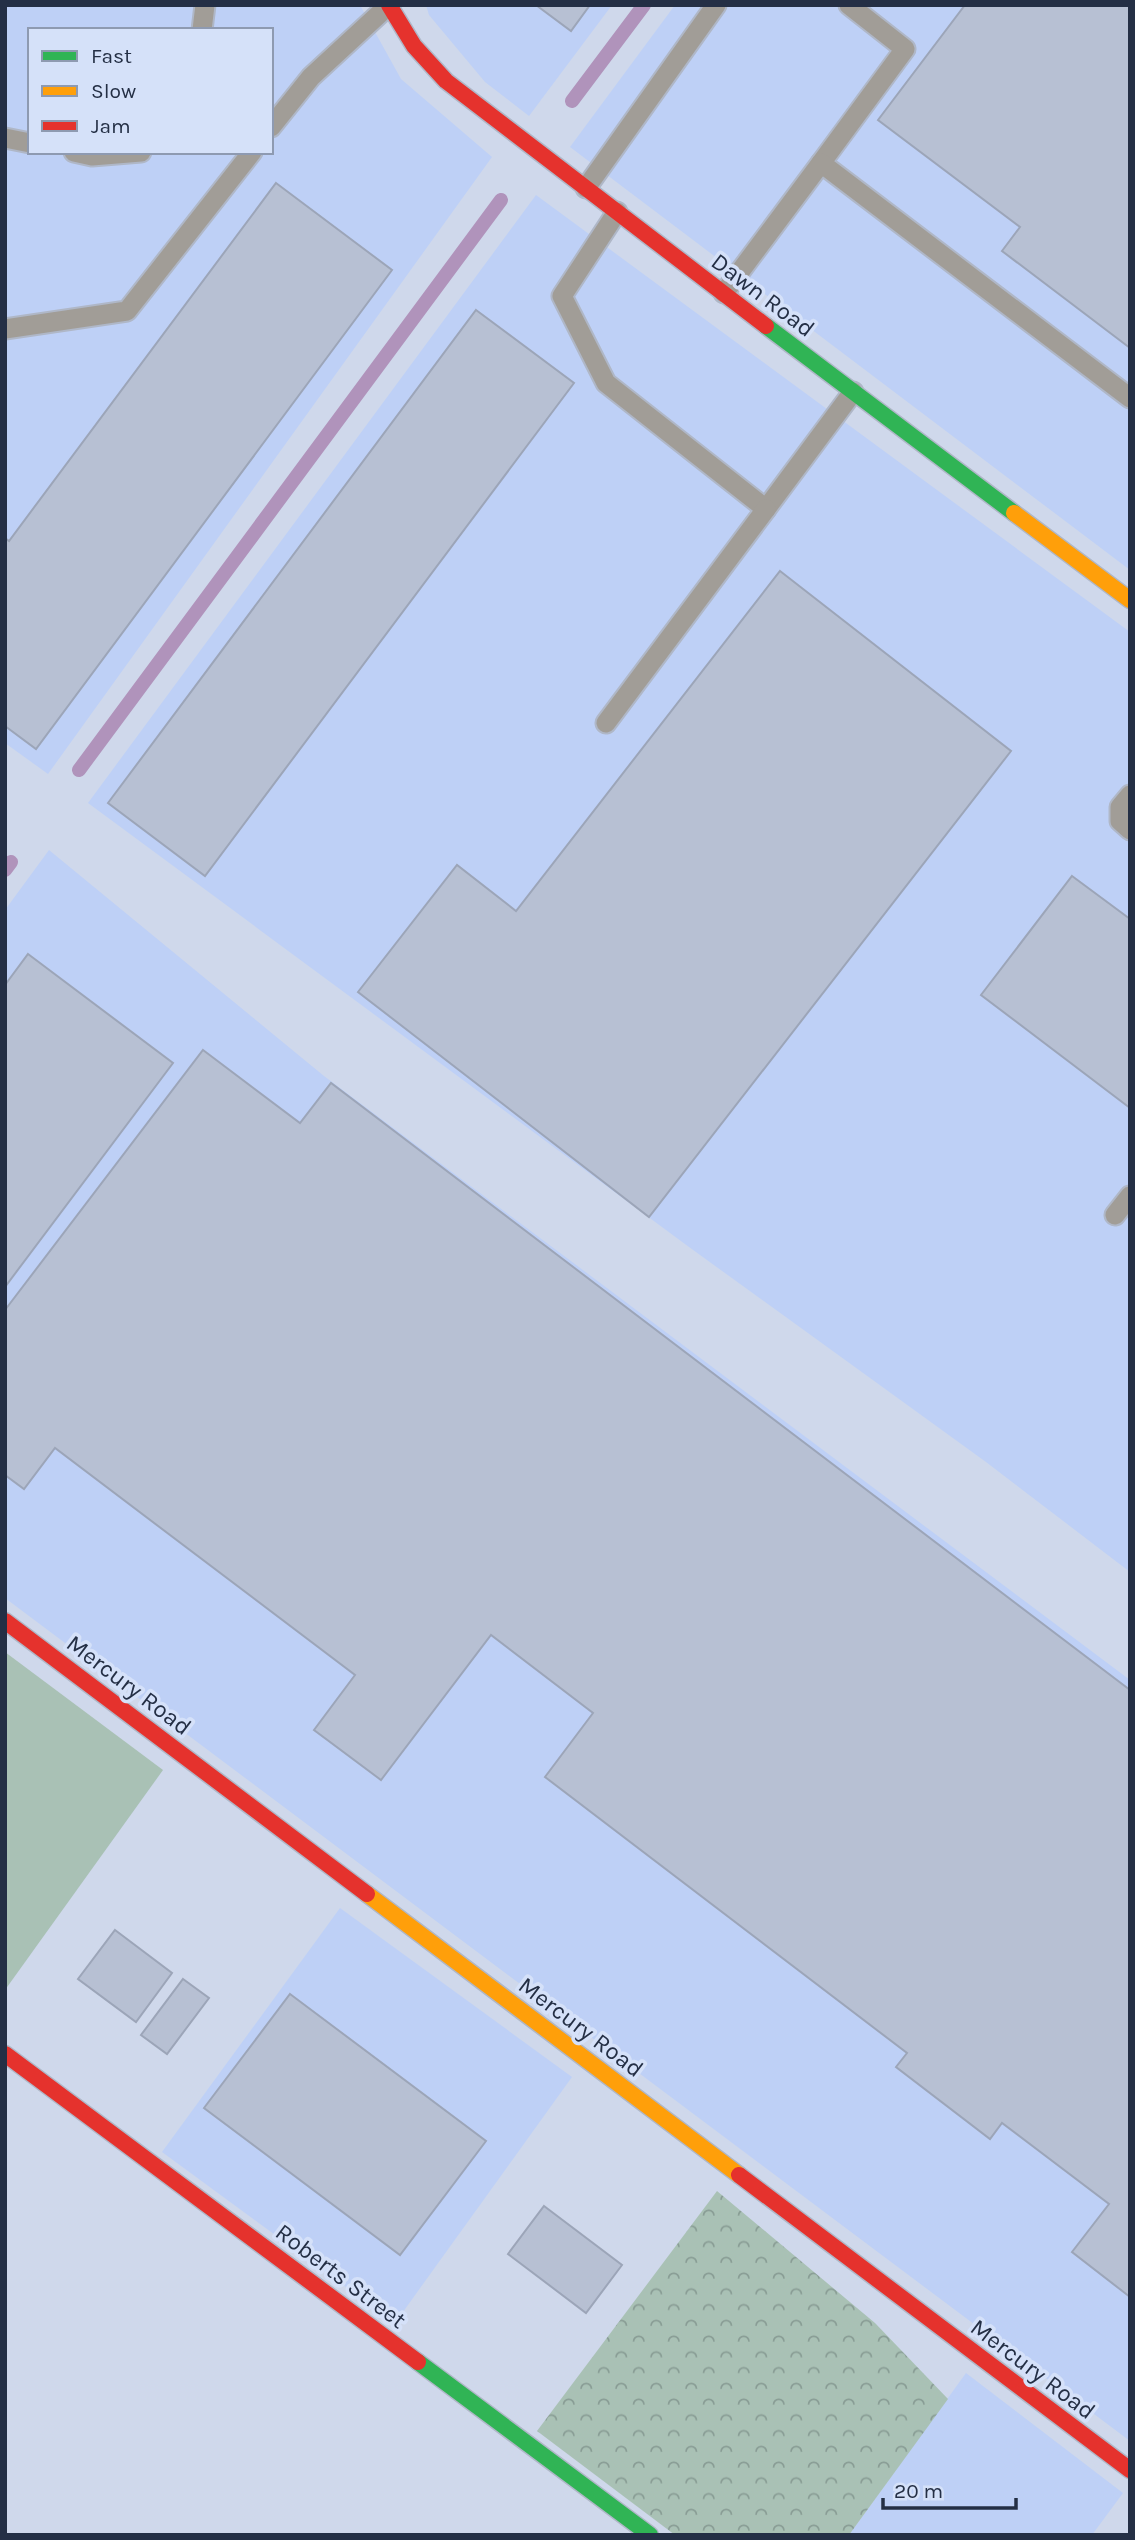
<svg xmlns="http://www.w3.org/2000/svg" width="1135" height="2540" font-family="Karla,sans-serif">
<defs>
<pattern id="forest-crowns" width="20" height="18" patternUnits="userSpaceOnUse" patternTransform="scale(1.75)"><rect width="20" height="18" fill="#a9c1b5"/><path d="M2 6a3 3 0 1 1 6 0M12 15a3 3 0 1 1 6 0" fill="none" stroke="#899d95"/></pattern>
</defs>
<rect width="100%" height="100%" fill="#cfd8eb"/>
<!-- built -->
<g fill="#bed0f6" fill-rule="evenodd">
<path d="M5,5h355l41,74 91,78 -444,617 -43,-31zM30,30h241v122h-241z"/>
<path d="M426,5h186l-83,111 -44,-34 -56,-67z"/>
<path d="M675,5h455v565l-560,-423z"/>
<path d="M536,195l594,437v940l-144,-110 -297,-215 -601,-444z"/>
<path d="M49,850l275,226 806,604v761l-1125,-843v-688z"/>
<path d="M340,1908l232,169 -177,246 -233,-171z"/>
<path d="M966,2373l157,120 -31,42h-243z"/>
</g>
<!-- grass -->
<path fill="#a9c1b5" d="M5,1652l158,118 -158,220z"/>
<!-- forest -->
<path fill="url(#forest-crowns)" d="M717,2191l158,132 73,76 -99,136h-174l-138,-104z"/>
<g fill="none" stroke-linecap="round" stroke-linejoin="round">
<!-- stream -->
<g stroke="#b093bb" stroke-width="14">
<path d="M572,101l72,-96"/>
<path d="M79,770l422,-570"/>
<path d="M5,870l6,-8"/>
</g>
</g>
<!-- building -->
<g fill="#b7c0d3" stroke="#9ca5b8" stroke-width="2">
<path d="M536,5h54l-19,26z"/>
<path d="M965,5h165v343l-128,-97 18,-24 -142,-107z"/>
<path d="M276,183l116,87 -356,479 -31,-23v-188l4,3z"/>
<path d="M476,310l98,73 -369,493 -97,-73z"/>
<path d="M780,571l231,180 -362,466 -291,-225 99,-127 59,46z"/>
<path d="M1072,876l58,43v189l-149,-113z"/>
<path d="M28,954l145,109 -168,224v-302z"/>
<path d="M203,1050l97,73 31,-40 799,607v607l-58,-45 37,-48 -107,-81 -12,16 -94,-72 11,-14 -362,-276 48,-64 -102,-78 -110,145 -67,-50 41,-55 -300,-227 -31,41 -19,-14v-165z"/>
<path d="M115,1930l57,43 -36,49 -58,-43z"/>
<path d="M183,1979l26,19 -42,56 -26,-19z"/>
<path d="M290,1994l196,147 -86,114 -196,-147z"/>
<path d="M544,2206l78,59 -36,48 -78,-59z"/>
</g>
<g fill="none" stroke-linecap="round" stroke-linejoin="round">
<!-- lane casing -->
<g stroke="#afb7c7" stroke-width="23">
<g id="lane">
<path d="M202,30l3,-25"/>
<path d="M271,127l40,-50 78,-72"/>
<path d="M5,138l25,5"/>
<path d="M74,152l18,4 49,-4"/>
<path d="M821,163l84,-114 -56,-44"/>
<path d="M586,188l130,-183"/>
<path d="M617,212l-55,84 44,87 160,126 87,-117"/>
<path d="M724,293l97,-130 309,235"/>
<path d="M5,329l122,-18 125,-159"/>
<path d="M606,723l160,-214"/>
<path d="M1130,795l-10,12v14l10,9"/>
<path d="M1115,1215l15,-19"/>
</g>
</g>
<!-- fast casing -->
<g stroke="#afb7c7" stroke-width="19">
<g id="fast">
<path d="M766,326l248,187"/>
<path d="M418,2362l232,173"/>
</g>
</g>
<!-- slow casing -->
<g stroke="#afb7c7" stroke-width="19">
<g id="slow">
<path d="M1014,513l116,87"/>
<path d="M367,1894l372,281"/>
</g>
</g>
<!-- jam casing -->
<g stroke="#afb7c7" stroke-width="19">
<g id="jam">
<path d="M389,5l25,41 32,35 320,245"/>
<path d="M5,1621l362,273"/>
<path d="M5,2054l413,308"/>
<path d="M739,2175l391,295"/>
</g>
</g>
<!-- lane -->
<use href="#lane" stroke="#a19d97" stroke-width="19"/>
<!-- fast -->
<use href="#fast" stroke="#30b455" stroke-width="16"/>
<!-- slow -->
<use href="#slow" stroke="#ff9f0a" stroke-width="16"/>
<!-- jam -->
<use href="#jam" stroke="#e5322d" stroke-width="16"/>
</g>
<g text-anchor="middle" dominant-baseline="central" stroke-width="7" stroke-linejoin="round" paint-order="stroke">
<!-- street labels -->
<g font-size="24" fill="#242f45" stroke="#d5e1f9">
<text transform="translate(763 295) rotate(37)">Dawn Road</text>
<text transform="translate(129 1685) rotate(37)">Mercury Road</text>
<text transform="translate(581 2027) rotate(37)">Mercury Road</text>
<text transform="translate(341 2276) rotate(37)">Roberts Street</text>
<text transform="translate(1033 2369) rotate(37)">Mercury Road</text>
</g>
</g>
<!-- border -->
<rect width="1135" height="2540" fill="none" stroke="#242f45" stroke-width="14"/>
<!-- legend -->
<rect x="28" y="28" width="245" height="126" fill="#d5e1f9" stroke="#8e9ab1" stroke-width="2"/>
<rect x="42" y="51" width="35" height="10" fill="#30b455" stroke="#8e9ab1" stroke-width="2"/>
<text x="91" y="63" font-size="21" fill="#242f45">Fast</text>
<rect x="42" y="86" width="35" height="10" fill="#ff9f0a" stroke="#8e9ab1" stroke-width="2"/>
<text x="91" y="98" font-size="21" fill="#242f45">Slow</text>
<rect x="42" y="121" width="35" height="10" fill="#e5322d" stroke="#8e9ab1" stroke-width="2"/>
<text x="91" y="133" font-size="21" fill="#242f45">Jam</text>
<!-- scale -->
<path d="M883 2498v10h133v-10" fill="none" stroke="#242f45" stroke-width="3.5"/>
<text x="894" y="2498" font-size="21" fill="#242f45" stroke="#d5e1f9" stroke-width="5" paint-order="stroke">20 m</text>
</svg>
